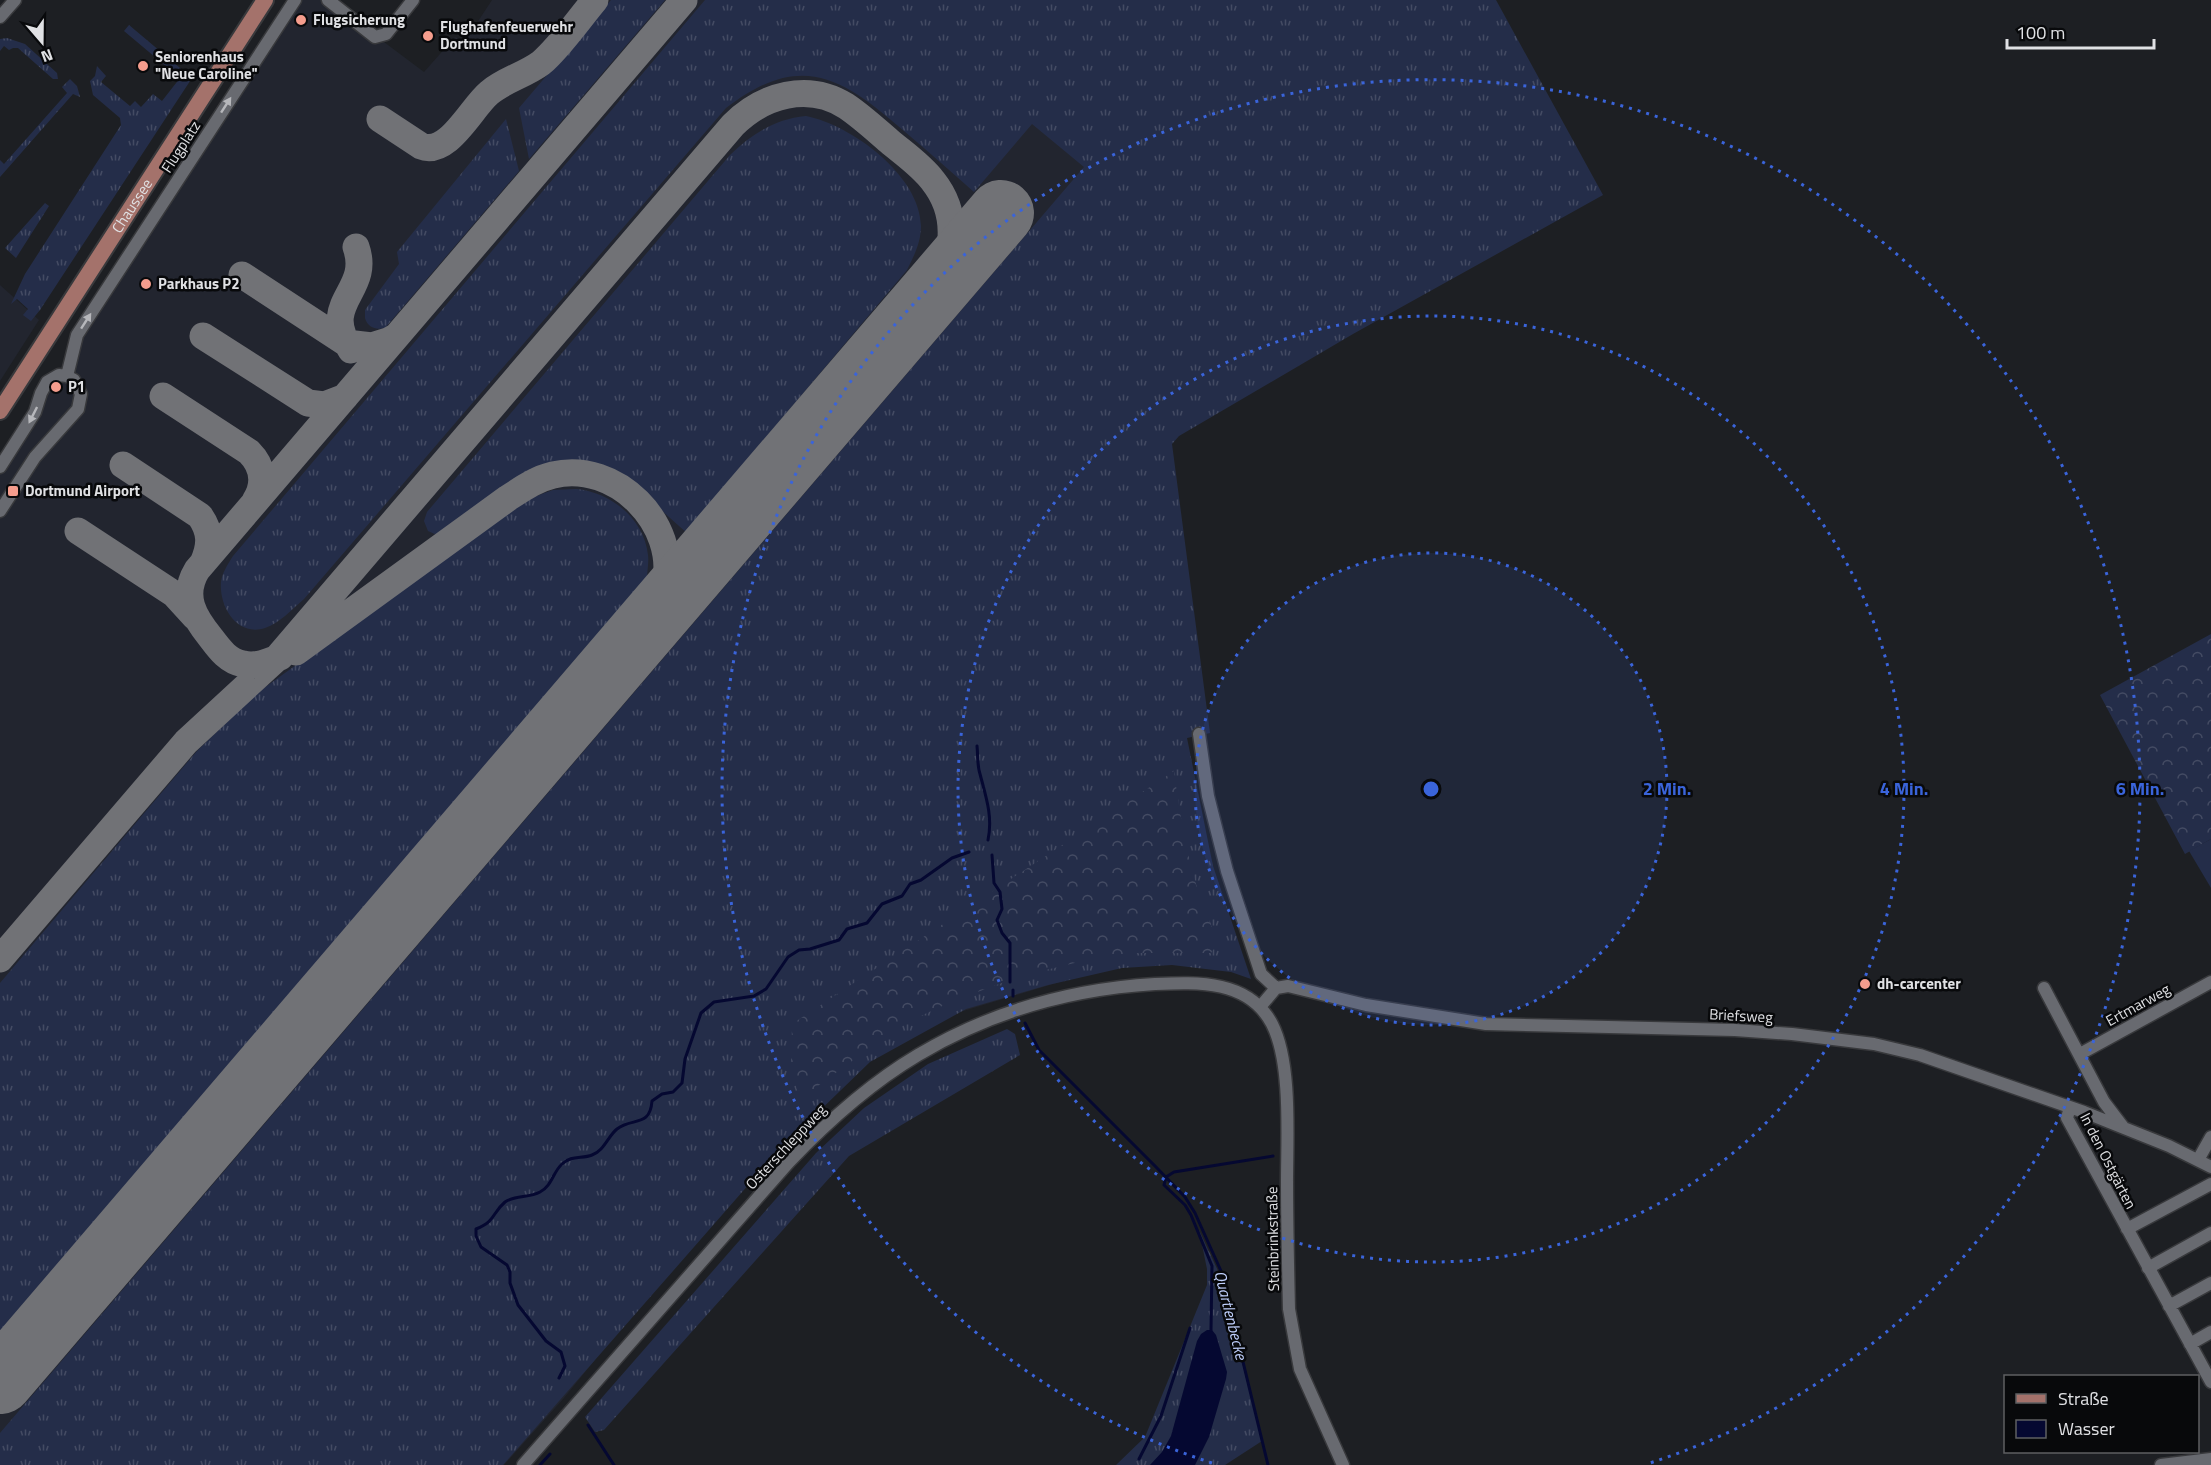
<svg xmlns="http://www.w3.org/2000/svg" width="2211" height="1465" viewBox="0 0 2211 1465" font-family="'Titillium Web',sans-serif">
<defs>
<pattern id="grass-tufts" width="24" height="20" patternUnits="userSpaceOnUse" patternTransform="scale(1.5)"><rect width="24" height="20" fill="#242d49"/><path d="M3 7l-1-3M5 7V3M7 7l1-3M15 17l-1-3M17 17v-4M19 17l1-3" fill="none" stroke="#444b63"/></pattern>
<pattern id="forest-crowns" width="20" height="18" patternUnits="userSpaceOnUse" patternTransform="scale(1.5)"><rect width="20" height="18" fill="#242d49"/><path d="M2 6a3 3 0 1 1 6 0M12 15a3 3 0 1 1 6 0" fill="none" stroke="#444b63"/></pattern>
</defs>
<rect width="100%" height="100%" fill="#1d1f23"/>
<path fill="#22252f" d="M299 0H328L424 72 455 37 465 41 492 0H1475L1170 432 1165 730 1139 958 937 1019 827 1087 736 1186 564 1398 504 1465H0V471L63 370 77 335Z
M0 285 39 320 0 381Z"/>
<path fill="url(#grass-tufts)" d="M611 0H665L529 159 519 108Z
M705 0H1496L1603 195 1353 334 1179 436 1172 444 1210 733 1187 738 1213 866 1251 979 1231 972 1172 965 1122 968 1048 985 966 1009 870 1062 779 1150 503 1465H0V1433L1084 167 1032 124 974 192C951 172 928 151 904 131 841 76 800 51 726 108L304 599C292 609 280 623 265 628 237 637 219 607 221 582 222 573 228 564 233 556Z
M129 25 192 78 40 310 31 321 23 315 28 309 17 299 11 304 25 274 121 125 120 118 93 95 90 81 95 76 97 66 106 76 101 82 130 106 135 101 141 107 153 94 162 101 180 78 124 31Z
M7 38 25 44 57 73 58 79H53L18 48H13L9 50 4 46 0 51V39Z
M70 79 77 86 80 97 73 94 0 177V160L4 164 67 93 62 87Z
M806 116C851 125 920 175 921 226 921 242 914 256 907 270L686 532C667 516 643 492 622 480 553 440 501 494 447 532L437 535 428 531 424 521 427 512 730 155C752 134 775 119 806 116Z
M506 119 519 171 385 328C376 330 368 328 365 318V310L399 264 397 252Z
M45 203 49 206 16 258 5 248Z
M576 489C610 492 644 518 648 555 649 562 647 571 647 579L0 1333V983L197 751 257 693 528 499 553 490Z
M1007 1029 1015 1034 1020 1055 849 1156 604 1430 595 1432 585 1417 816 1153 864 1108 928 1064Z
M1199 1230 1219 1273 1262 1441 1225 1465H1116L1145 1437 1207 1285V1269Z"/>
<path fill="url(#forest-crowns)" d="M2211 634V839L2185 854 2100 695Z
M1174 771C1179 809 1185 846 1196 884 1202 905 1213 924 1216 945L1211 953H1138L1091 959 1021 976 953 1001 901 1025 807 1094 797 1090 791 1066 792 1024Z"/>
<path fill="#242d49" d="M2211 839V888L2189 851Z"/>
<path fill="#050831" d="M1207 1330H1212L1216 1335 1227 1372 1226 1379 1209 1437 1195 1465H1150L1162 1452 1171 1436 1197 1341 1201 1334Z"/>
<g fill="none" stroke-linecap="round" stroke-linejoin="round">
<path stroke="#050831" stroke-width="3" d="M977 746C978 755 977 765 980 774 986 797 993 817 988 840
M992 855 994 883 1000 892 1002 909 997 920 1002 933 1010 943V982
M1013 990V996
M1025 1023 1039 1050 1156 1167 1185 1197 1195 1213 1221 1271 1268 1465
M1211 1330 1212 1266 1191 1215 1185 1205 1164 1185 1166 1177 1174 1172 1273 1156
M559 1378 565 1366 561 1352 546 1341 518 1305 510 1283V1272L507 1265 481 1247 476 1236V1229C496 1221 492 1213 505 1202 515 1195 529 1198 540 1192 552 1186 553 1172 562 1164 571 1155 582 1159 592 1155 604 1151 608 1136 617 1129 632 1117 650 1128 652 1101L662 1094 673 1092 682 1083 685 1059 701 1013 714 1002 754 996 766 989 788 957 799 950 810 949 839 940 847 929 867 923 882 904 902 896 910 884 921 880 952 858 969 852
M588 1425 614 1465
M1139 1459 1161 1416 1190 1328
M540 1465 550 1454"/>
<path stroke="#717276" stroke-width="27" d="M380 119 421 146C448 157 471 108 489 93 504 80 525 75 541 63 559 48 579 19 595 0
M242 275 346 343 372 346 388 341 397 336
M203 336 308 403 324 405 345 397
M351 350C318 302 372 292 356 247
M163 396 249 452C263 466 266 484 255 501
M123 465 200 516C211 532 211 545 203 563
M78 531 174 594 195 617
M296 652 508 498C522 489 536 479 553 475 616 460 679 524 665 586 663 598 656 610 652 621
M280 657C268 662 256 667 243 664 228 661 220 650 211 638 194 617 181 596 197 570L684 0
M0 959 186 742 277 658 733 125C763 95 808 82 846 106 861 116 875 129 889 141 903 153 921 165 933 181 961 216 954 260 930 295"/>
<path stroke="#717276" stroke-width="66" d="M0 1381 1001 213"/>
<g stroke="#38393c" stroke-width="15">
<path id="minor" d="M328 0 375 37 386 34 413 0
M0 17 15 0
M67 376 77 335 295 0
M0 467 35 412 41 393 47 382 59 375 67 376 74 380 81 394 78 409 35 457 0 511
M1199 734 1208 796 1227 871 1261 974 1276 988
M2044 988 2104 1102 2123 1127
M1260 1007 1276 988 1288 986 1366 1005 1486 1024 1735 1030 1792 1034 1874 1044 1920 1055 2084 1112 2169 1146 2211 1167
M2080 1054 2211 982
M2070 1107 2067 1118 2211 1382
M2198 1160 2211 1137
M2127 1229 2211 1184
M2148 1268 2211 1233
M2169 1306 2211 1283
M2190 1344 2211 1332
M523 1465 789 1162C828 1121 869 1084 918 1055 990 1012 1072 989 1155 984 1198 982 1249 980 1272 1024 1292 1063 1287 1138 1287 1181 1287 1224 1288 1266 1289 1309L1300 1369 1343 1465
M2161 1465 2211 1459"/>
</g>
<g stroke="#38393c" stroke-width="20">
<g id="major">
<path id="s1" d="M0 411 265 0"/>
</g>
</g>
<use href="#minor" stroke="#686a70" stroke-width="12"/>
<use href="#major" stroke="#a4726b" stroke-width="16"/>
</g>
<defs><path id="oneway-solid" d="M-6-.8H1V-3.2L6.5 0L1 3.2V.8H-6Z" transform="scale(1.5)"/></defs>
<g fill="#b6b7bb">
<use href="#oneway-solid" transform="translate(226 105) rotate(-57)"/>
<use href="#oneway-solid" transform="translate(86 321) rotate(-57)"/>
<use href="#oneway-solid" transform="translate(33 415) rotate(117)"/>
</g>
<circle cx="1431" cy="789" r="236" fill="#3a64da" fill-opacity=".12"/>
<g fill="none" stroke="#3a64da" stroke-width="3" stroke-dasharray="3 6">
<circle cx="1431" cy="789" r="236"/>
<circle cx="1431" cy="789" r="473"/>
<path d="M1212 1463A709 709 0 1 1 1650 1463"/>
</g>
<g fill="#f59d8d" stroke="#08090b" stroke-width="2">
<circle cx="301" cy="20" r="6"/>
<circle cx="428" cy="36" r="6"/>
<circle cx="143" cy="66" r="6"/>
<circle cx="146" cy="284" r="6"/>
<circle cx="56" cy="387" r="6"/>
<rect x="7" y="485" width="12" height="12" rx="3"/>
<circle cx="1865" cy="984" r="6"/>
</g>
<g text-anchor="middle" stroke-width="5" stroke-linejoin="round" paint-order="stroke">
<g font-size="15" font-weight="bold" fill="#e0e1e4" stroke="#08090b" text-anchor="start">
<text x="313" y="25">Flugsicherung</text>
<text x="440" y="32">Flughafenfeuerwehr<tspan x="440" dy="17">Dortmund</tspan></text>
<text x="155" y="62">Seniorenhaus<tspan x="155" dy="17">"Neue Caroline"</tspan></text>
<text x="158" y="289">Parkhaus P2</text>
<text x="68" y="392">P1</text>
<text x="25" y="496">Dortmund Airport</text>
<text x="1877" y="989">dh-carcenter</text>
</g>
<g font-size="15" fill="#e0e1e4" stroke="#08090b">
<text transform="translate(181 147) rotate(-57)" y="5">Flugplatz</text>
<text dy="5" stroke="none"><textPath href="#s1" startOffset="244">Chaussee</textPath></text>
<text transform="translate(2138 1005) rotate(-29)" y="5">Ertmarweg</text>
<text transform="translate(1741 1016) rotate(3)" y="5">Briefsweg</text>
<text transform="translate(786 1147) rotate(-47)" y="5">Osterschleppweg</text>
<text transform="translate(2108 1161) rotate(63)" y="5">In den Ostgärten</text>
<text transform="translate(1273 1239) rotate(-91)" y="5">Steinbrinkstraße</text>
</g>
<g font-size="16" font-style="italic" fill="#c0d0fd" stroke="#08090b">
<text transform="translate(1231 1315) rotate(76)" y="6">Quartlenbecke</text>
</g>
</g>
<circle cx="1431" cy="789" r="9" fill="#3a64da" stroke="#08090b" stroke-width="3"/>
<g font-size="18" text-anchor="middle" font-weight="bold" fill="#3a64da" stroke="#08090b" stroke-width="5" stroke-linejoin="round" paint-order="stroke">
<text x="1667" y="795">2 Min.</text>
<text x="1904" y="795">4 Min.</text>
<text x="2140" y="795">6 Min.</text>
</g>
<rect x="2004" y="1375" width="195" height="78" fill="#08090b" stroke="#5e5f62" stroke-width="1.5"/>
<rect x="2016" y="1394" width="30" height="9" fill="#a4726b" stroke="#5e5f62" stroke-width="1.5"/>
<text x="2058" y="1405" font-size="18" fill="#e0e1e4">Straße</text>
<rect x="2016" y="1420" width="30" height="18" fill="#050831" stroke="#5e5f62" stroke-width="1.5"/>
<text x="2058" y="1435" font-size="18" fill="#e0e1e4">Wasser</text>
<g transform="translate(42 42) rotate(160)" stroke="#08090b" stroke-width="4.5" paint-order="stroke">
<path d="M0-4.5L10 22L0 15L-10 22Z" fill="#e0e1e4"/>
<text y="-9" font-size="16" font-weight="bold" text-anchor="middle" fill="#e0e1e4">N</text>
</g>
<path d="M2007 39v9h147v-9" fill="none" stroke="#e0e1e4" stroke-width="3"/>
<text x="2016" y="39" font-size="18" fill="#e0e1e4" stroke="#08090b" stroke-width="4.5" paint-order="stroke">100 m</text>
</svg>
